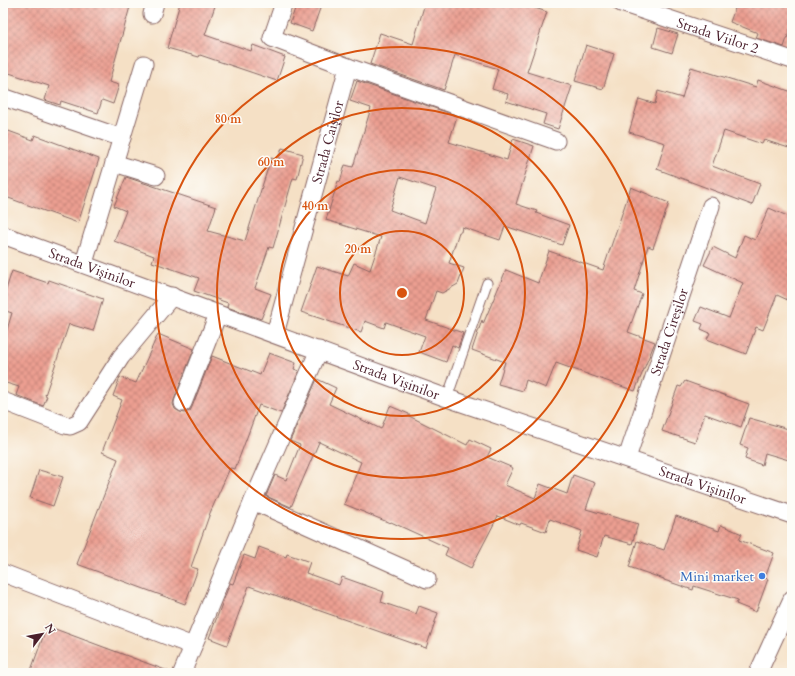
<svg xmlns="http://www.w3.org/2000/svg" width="795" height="676" viewBox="0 0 795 676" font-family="Cardo,serif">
<defs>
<pattern id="building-cross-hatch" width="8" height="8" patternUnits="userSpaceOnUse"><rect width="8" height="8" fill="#ec9f91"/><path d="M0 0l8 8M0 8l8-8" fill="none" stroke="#c18177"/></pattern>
</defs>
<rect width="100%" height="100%" fill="#fdfcf7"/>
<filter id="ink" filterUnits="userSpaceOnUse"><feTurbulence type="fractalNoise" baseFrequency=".025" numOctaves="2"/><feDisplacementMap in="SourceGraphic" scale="8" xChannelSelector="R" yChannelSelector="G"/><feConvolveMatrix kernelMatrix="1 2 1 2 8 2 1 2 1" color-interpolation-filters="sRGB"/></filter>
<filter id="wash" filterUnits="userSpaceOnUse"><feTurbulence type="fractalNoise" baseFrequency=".012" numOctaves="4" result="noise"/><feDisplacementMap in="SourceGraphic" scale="16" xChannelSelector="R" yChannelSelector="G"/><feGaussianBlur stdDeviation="0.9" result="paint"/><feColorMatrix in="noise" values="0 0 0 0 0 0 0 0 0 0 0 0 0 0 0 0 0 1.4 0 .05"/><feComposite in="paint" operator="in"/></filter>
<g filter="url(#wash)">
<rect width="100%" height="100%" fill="#f5e0c5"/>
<g id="blocks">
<path fill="url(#building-cross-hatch)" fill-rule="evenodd" d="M6 3H131L109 82 119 85 113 104 102 100 98 113 61 101 60 105 45 100 49 86 3 71V14Z
M180 3H216L205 35 251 51 253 45 285 57 277 81 200 55 199 57 167 48Z
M297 3H322L312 31 290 23Z
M425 3H520L547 12 527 72 572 86 558 129 543 124 546 114 506 101 508 94 492 89 498 69 455 55 444 90 370 64 380 33 413 44Z
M737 3H792V24L784 47 756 38 758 33 730 22Z
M658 28 678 34 672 53 653 47Z
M586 45 614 54 603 89 575 81Z
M691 67 756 87 758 80 792 92V149L764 140 762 144 724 131 712 166 760 184 752 205 657 169 665 143 629 132 639 99 655 104 658 91 682 98Z
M357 81 457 116 449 142 507 160 513 139 534 146 516 204 537 211 536 213 569 225 562 245 505 226 500 240 462 227 461 232H459L449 263 464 268 458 284 442 293 436 291 426 320 463 333 458 348 452 345 446 362 419 352 425 336 386 322 384 328 365 321 361 332 301 312 317 266 348 276 354 263 370 270 381 237 326 220 338 181 340 182 345 165 353 167 371 108 350 101ZM400 177 436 189 425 223 390 210Z
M3 129 33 140 35 135 99 159 78 223 3 196Z
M282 148 303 154 297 179 293 178 273 248 269 247 255 288 271 294 261 319 227 307 228 303 194 291 199 278 152 262 154 256 114 241 126 211 114 206 126 177 216 207 208 231 245 241 271 158 278 160Z
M631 187 669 203 653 248 648 246 634 291 642 294 628 332 655 342 635 391 556 363 546 388 526 380 523 391 498 384 505 362 472 350 482 320 483 324 506 270 538 283 549 251 603 270Z
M769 208 792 218V302L777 295 763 330 756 327 746 354 707 339 710 333 701 329 703 324 695 321 701 307 729 318 743 283 704 265 713 247 735 258 744 235 755 240Z
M12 271 48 283 49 280 103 299 93 331 69 324 45 395 47 396 43 406 16 395 19 387 3 382V343L12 313 3 310V299Z
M158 334 194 349 174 400 173 404 175 409 180 412 185 413 190 411 192 407 212 356 260 375 269 353 296 363 294 369 299 371 281 413 259 405 235 469 230 468 210 513 191 567 198 569 185 604 77 564 118 459 102 452 122 400 113 396 120 377 136 383Z
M317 379 336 388 329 404 381 429 390 406 409 414V416L467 445 470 439 491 449 487 457 513 468 505 485 535 498 540 484 567 494 573 475 595 483 586 509 638 524 632 544 604 536 597 557 576 550 582 531 550 519 546 532 521 523 520 525 498 516 471 568 445 555 448 548 391 522 390 523 344 504 361 462 319 442 291 507 266 496 275 475 286 480 300 445 290 441Z
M685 381 749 404 741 427 705 414 695 442 662 431 678 386 681 387Z
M749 418 792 430V461L765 453 762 465 745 459 748 448 740 445Z
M39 470 63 477 53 506 30 498Z
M676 516 719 531 721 525 742 534 739 540 774 553 765 578 768 579 756 612 736 604 738 600 694 586 693 590 664 580V579L629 567 637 541 664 550Z
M259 547 286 557 287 554 310 562 306 573 339 585 342 577 384 592 381 602 416 614 419 606 438 613 426 648 249 586 227 645 209 638 230 583 233 584 244 555 255 559Z
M47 626 168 671 167 673H30Z"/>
</g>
</g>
<g filter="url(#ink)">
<use href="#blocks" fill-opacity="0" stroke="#866361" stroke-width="1"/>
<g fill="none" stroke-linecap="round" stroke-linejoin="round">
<g stroke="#866361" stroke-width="11">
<path id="service" d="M447 398 487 283"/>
</g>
<g stroke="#866361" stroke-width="19">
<g id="minor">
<path d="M284 3 272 38 348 67 556 141"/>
<path id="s1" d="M621 3 792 60"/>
<path d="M152 14 155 3"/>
<path d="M3 97 122 138"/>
<path d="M114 163 156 176"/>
<path id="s2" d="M3 235 447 398 792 515"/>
<path d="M84 263 144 64"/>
<path id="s3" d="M275 334 348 67"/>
<path d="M3 401 65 425 70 426 79 422 121 357 172 296"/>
<path d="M183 403 218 314"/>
<path id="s4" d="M627 458 711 206"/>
<path d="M253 501 427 579"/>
<path d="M3 573 193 646"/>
<path d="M182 673 253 501 319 350"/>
<path d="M758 673 792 599"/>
</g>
</g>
<use href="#service" stroke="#fff" stroke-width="9"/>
<use href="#minor" stroke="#fff" stroke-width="17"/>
</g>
</g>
<g fill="none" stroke="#d8530f" stroke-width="2">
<circle cx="402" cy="293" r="62"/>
<circle cx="402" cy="293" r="123"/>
<circle cx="402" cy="293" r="185"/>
<circle cx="402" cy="293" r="246"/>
</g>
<circle fill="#3f7fe0" stroke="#fdfcf7" stroke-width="1.5" cx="762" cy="576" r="4"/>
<g text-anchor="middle" stroke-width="3" stroke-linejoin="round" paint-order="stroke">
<g font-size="14" fill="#4a1f2b" stroke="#fdfcf7">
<text dy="5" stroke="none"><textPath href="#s1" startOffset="102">Strada Viilor 2</textPath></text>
<text dy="5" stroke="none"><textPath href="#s3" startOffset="199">Strada Caișilor</textPath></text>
<text dy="5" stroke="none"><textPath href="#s2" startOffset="95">Strada Vișinilor</textPath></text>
<text dy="5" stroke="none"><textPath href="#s4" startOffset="133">Strada Cireșilor</textPath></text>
<text dy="5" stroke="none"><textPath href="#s2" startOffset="419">Strada Vișinilor</textPath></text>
<text dy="5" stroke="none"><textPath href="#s2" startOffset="743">Strada Vișinilor</textPath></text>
</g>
<g font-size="14" fill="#366cbe" stroke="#fdfcf7" text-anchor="end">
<text x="754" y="581">Mini market</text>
</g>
</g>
<circle cx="402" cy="293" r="6" fill="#d8530f" stroke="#fdfcf7" stroke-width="2"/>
<g font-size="12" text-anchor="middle" font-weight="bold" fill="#d8530f" stroke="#fdfcf7" stroke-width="3" stroke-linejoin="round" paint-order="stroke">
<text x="228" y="123">80 m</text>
<text x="271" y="166">60 m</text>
<text x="315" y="210">40 m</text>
<text x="358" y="253">20 m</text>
</g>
<rect width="795" height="676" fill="none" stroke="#fdfcf7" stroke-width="16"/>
<g transform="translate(42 634) rotate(58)" stroke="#fdfcf7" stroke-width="3" paint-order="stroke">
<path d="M0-3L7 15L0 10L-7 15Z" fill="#4a1f2b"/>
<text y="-6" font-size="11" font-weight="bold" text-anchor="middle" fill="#4a1f2b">N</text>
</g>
</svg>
